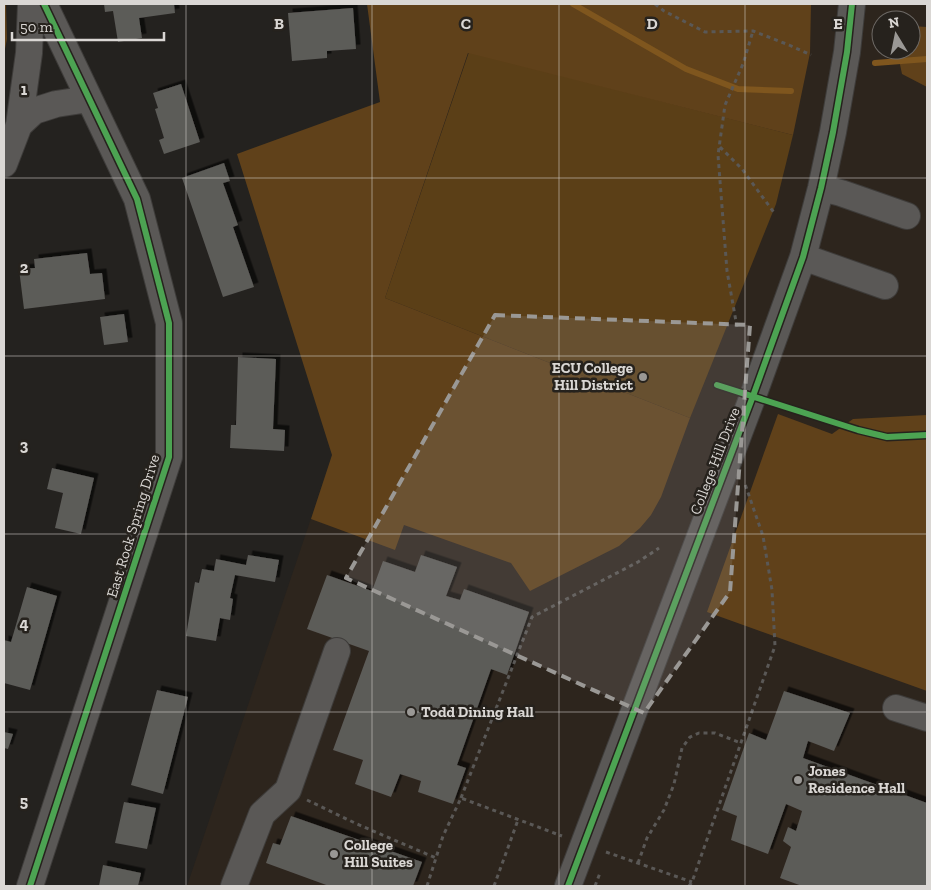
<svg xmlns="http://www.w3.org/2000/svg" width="931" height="890" viewBox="0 0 931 890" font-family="'Zilla Slab',serif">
<defs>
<filter id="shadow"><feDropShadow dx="4.5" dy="-4.5" stdDeviation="0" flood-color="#0009"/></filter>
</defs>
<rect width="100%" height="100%" fill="#24221f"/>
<path fill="#2d251d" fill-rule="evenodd" d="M391 4H927V886H187L468 53ZM881 20H911V50H881Z"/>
<path fill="#5b3f17" d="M469 52 793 135 776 204 690 418 385 298Z"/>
<path fill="#60411a" d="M4 4H6L7 39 4 54Z
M367 4H811L810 53 793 135 468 53 385 298 690 418 661 497 651 515 640 528 619 546 530 591 511 563 404 525 395 550 311 519 332 455 237 154 380 102Z
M911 26 927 27V87L902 74 897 50H911Z
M778 414 832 434 853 419 927 415V691L707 612Z"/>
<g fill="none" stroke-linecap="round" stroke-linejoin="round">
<path stroke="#7f561e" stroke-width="6" d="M573 4 686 69 738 89 791 91
M875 63 927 59"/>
</g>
<path fill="#5c5b58" filter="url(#shadow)" d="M104 4H174L175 13 139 18 142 38 118 42 113 11 105 12Z
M353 8 356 49 327 51V58L292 61 288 13Z
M181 84 200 142 164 154 159 140 164 138 155 109 158 108 153 93Z
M224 163 230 181 223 183 238 225 233 227 254 287 223 297 182 178Z
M87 253 90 274 102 273 105 299 24 309 19 269 35 268 34 259Z
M124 314 128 342 104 345 100 317Z
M238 357 276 359 273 429 285 430 284 451 230 448 231 425H236Z
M52 468 94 478 81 534 55 528 63 493 47 489Z
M248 555 279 560 275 582 235 575 230 598 233 599 230 620 220 618 216 641 186 636 195 582 199 583 202 569 214 571 216 559 246 565Z
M421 555 457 567 446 596 460 600 464 589 529 612 507 675 491 669 457 765 466 768 453 804 418 792 421 781 400 774 391 797 355 784 363 760 333 750 369 651 307 629 327 575 372 591 383 561 415 572Z
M27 587 57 596 30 690 4 683V640L11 642Z
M157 690 188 697 163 794 131 785Z
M784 691 850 713 834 751 808 741 803 758 927 803V886H802L780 878 791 847 783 841 788 827 796 831 802 811 786 804 768 854 731 840 737 816 722 810 749 733 766 740Z
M4 732 13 734 8 749 4 748Z
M124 802 156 808 147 849 115 843Z
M291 816 422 862 413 886H329L266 863 273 843 280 845Z
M103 865 141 873 138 886H99Z"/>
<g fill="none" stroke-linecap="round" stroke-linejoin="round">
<g stroke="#3e3c3a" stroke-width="28">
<path id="minor" d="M19 125 29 53 31 4
M4 164 19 125 34 111 56 104 89 99
M821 188 841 193 907 216
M803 257 885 286
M896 708 927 718
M30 886 169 457V323L137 199 44 4
M234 886 262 814 288 790 337 651
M568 886 753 396 803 257 821 188 833 132 847 52 852 4"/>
</g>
<path stroke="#5a5856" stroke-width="3" stroke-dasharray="4 4" stroke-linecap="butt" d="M655 4 664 11 705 32 753 31 789 45 811 55
M720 147 742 169 775 214
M737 327 727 271 718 155 725 105 743 64 753 31
M461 798 532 617 638 562 659 548
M307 800 357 824 436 858
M606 852 692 882
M638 863 647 838 664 810 674 784 682 748 690 737 699 733H715L741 743
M427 886 443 836 461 798 562 836
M494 886 518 820
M595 886 600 873
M689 886 692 882 775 646 772 590 763 536 745 484"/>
<use href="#minor" stroke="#5a5856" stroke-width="26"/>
<g stroke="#26221d" stroke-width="9">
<path id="cycleway" d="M717 385 858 430 887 437 927 435
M30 886 169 457V323L137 199 44 4
M568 886 753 396 803 257 821 188 833 132 847 52 852 4"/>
</g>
<use href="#cycleway" stroke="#4ca352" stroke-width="6"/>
</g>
<path fill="#9a9895" fill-opacity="0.2" stroke="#9a9895" stroke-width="4" stroke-dasharray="10 6" stroke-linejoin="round" d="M495 315 750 325 730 592 644 713 346 578Z"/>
<path fill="none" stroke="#dad7d4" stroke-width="1" stroke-opacity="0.55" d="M186 4V886M372 4V886M559 4V886M745 4V886M4 178H927M4 356H927M4 534H927M4 712H927"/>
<g fill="#9a9895" stroke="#26221d" stroke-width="2">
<circle cx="643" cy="377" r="5"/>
<circle cx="411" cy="712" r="5"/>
<circle cx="798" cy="780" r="5"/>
<circle cx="334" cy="854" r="5"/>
</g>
<g text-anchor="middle" stroke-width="5" stroke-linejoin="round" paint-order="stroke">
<g font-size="15" font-weight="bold" fill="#dad7d4" stroke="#26221d" text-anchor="start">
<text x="633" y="373" text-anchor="end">ECU College<tspan x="633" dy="17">Hill District</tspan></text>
<text x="421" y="717">Todd Dining Hall</text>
<text x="808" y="776">Jones<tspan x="808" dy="17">Residence Hall</tspan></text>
<text x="344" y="850">College<tspan x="344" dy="17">Hill Suites</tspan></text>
</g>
<g font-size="15" fill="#dad7d4" stroke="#26221d">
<text transform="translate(715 461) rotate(-69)" y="5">College Hill Drive</text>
<text transform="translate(133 526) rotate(-73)" y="5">East Rock Spring Drive</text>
</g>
</g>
<g font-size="16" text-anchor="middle" font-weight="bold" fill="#dad7d4" stroke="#26221d" stroke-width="5" stroke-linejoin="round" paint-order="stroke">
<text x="279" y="29">B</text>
<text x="466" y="29">C</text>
<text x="652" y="29">D</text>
<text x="838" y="29">E</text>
<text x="24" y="95">1</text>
<text x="24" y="273">2</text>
<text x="24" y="451">3</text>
<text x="24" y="629">4</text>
<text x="24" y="807">5</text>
</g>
<rect width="931" height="890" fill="none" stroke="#dad7d4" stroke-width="10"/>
<g transform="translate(896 35) rotate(350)"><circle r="24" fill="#26221d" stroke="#6e6a66"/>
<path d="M0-4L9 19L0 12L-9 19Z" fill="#9a9895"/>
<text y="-8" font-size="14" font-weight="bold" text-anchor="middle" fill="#dad7d4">N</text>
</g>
<path d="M12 32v8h152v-8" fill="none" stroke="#dad7d4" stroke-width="2.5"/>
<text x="20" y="32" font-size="15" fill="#dad7d4" stroke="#26221d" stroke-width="4" paint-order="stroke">50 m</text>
</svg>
